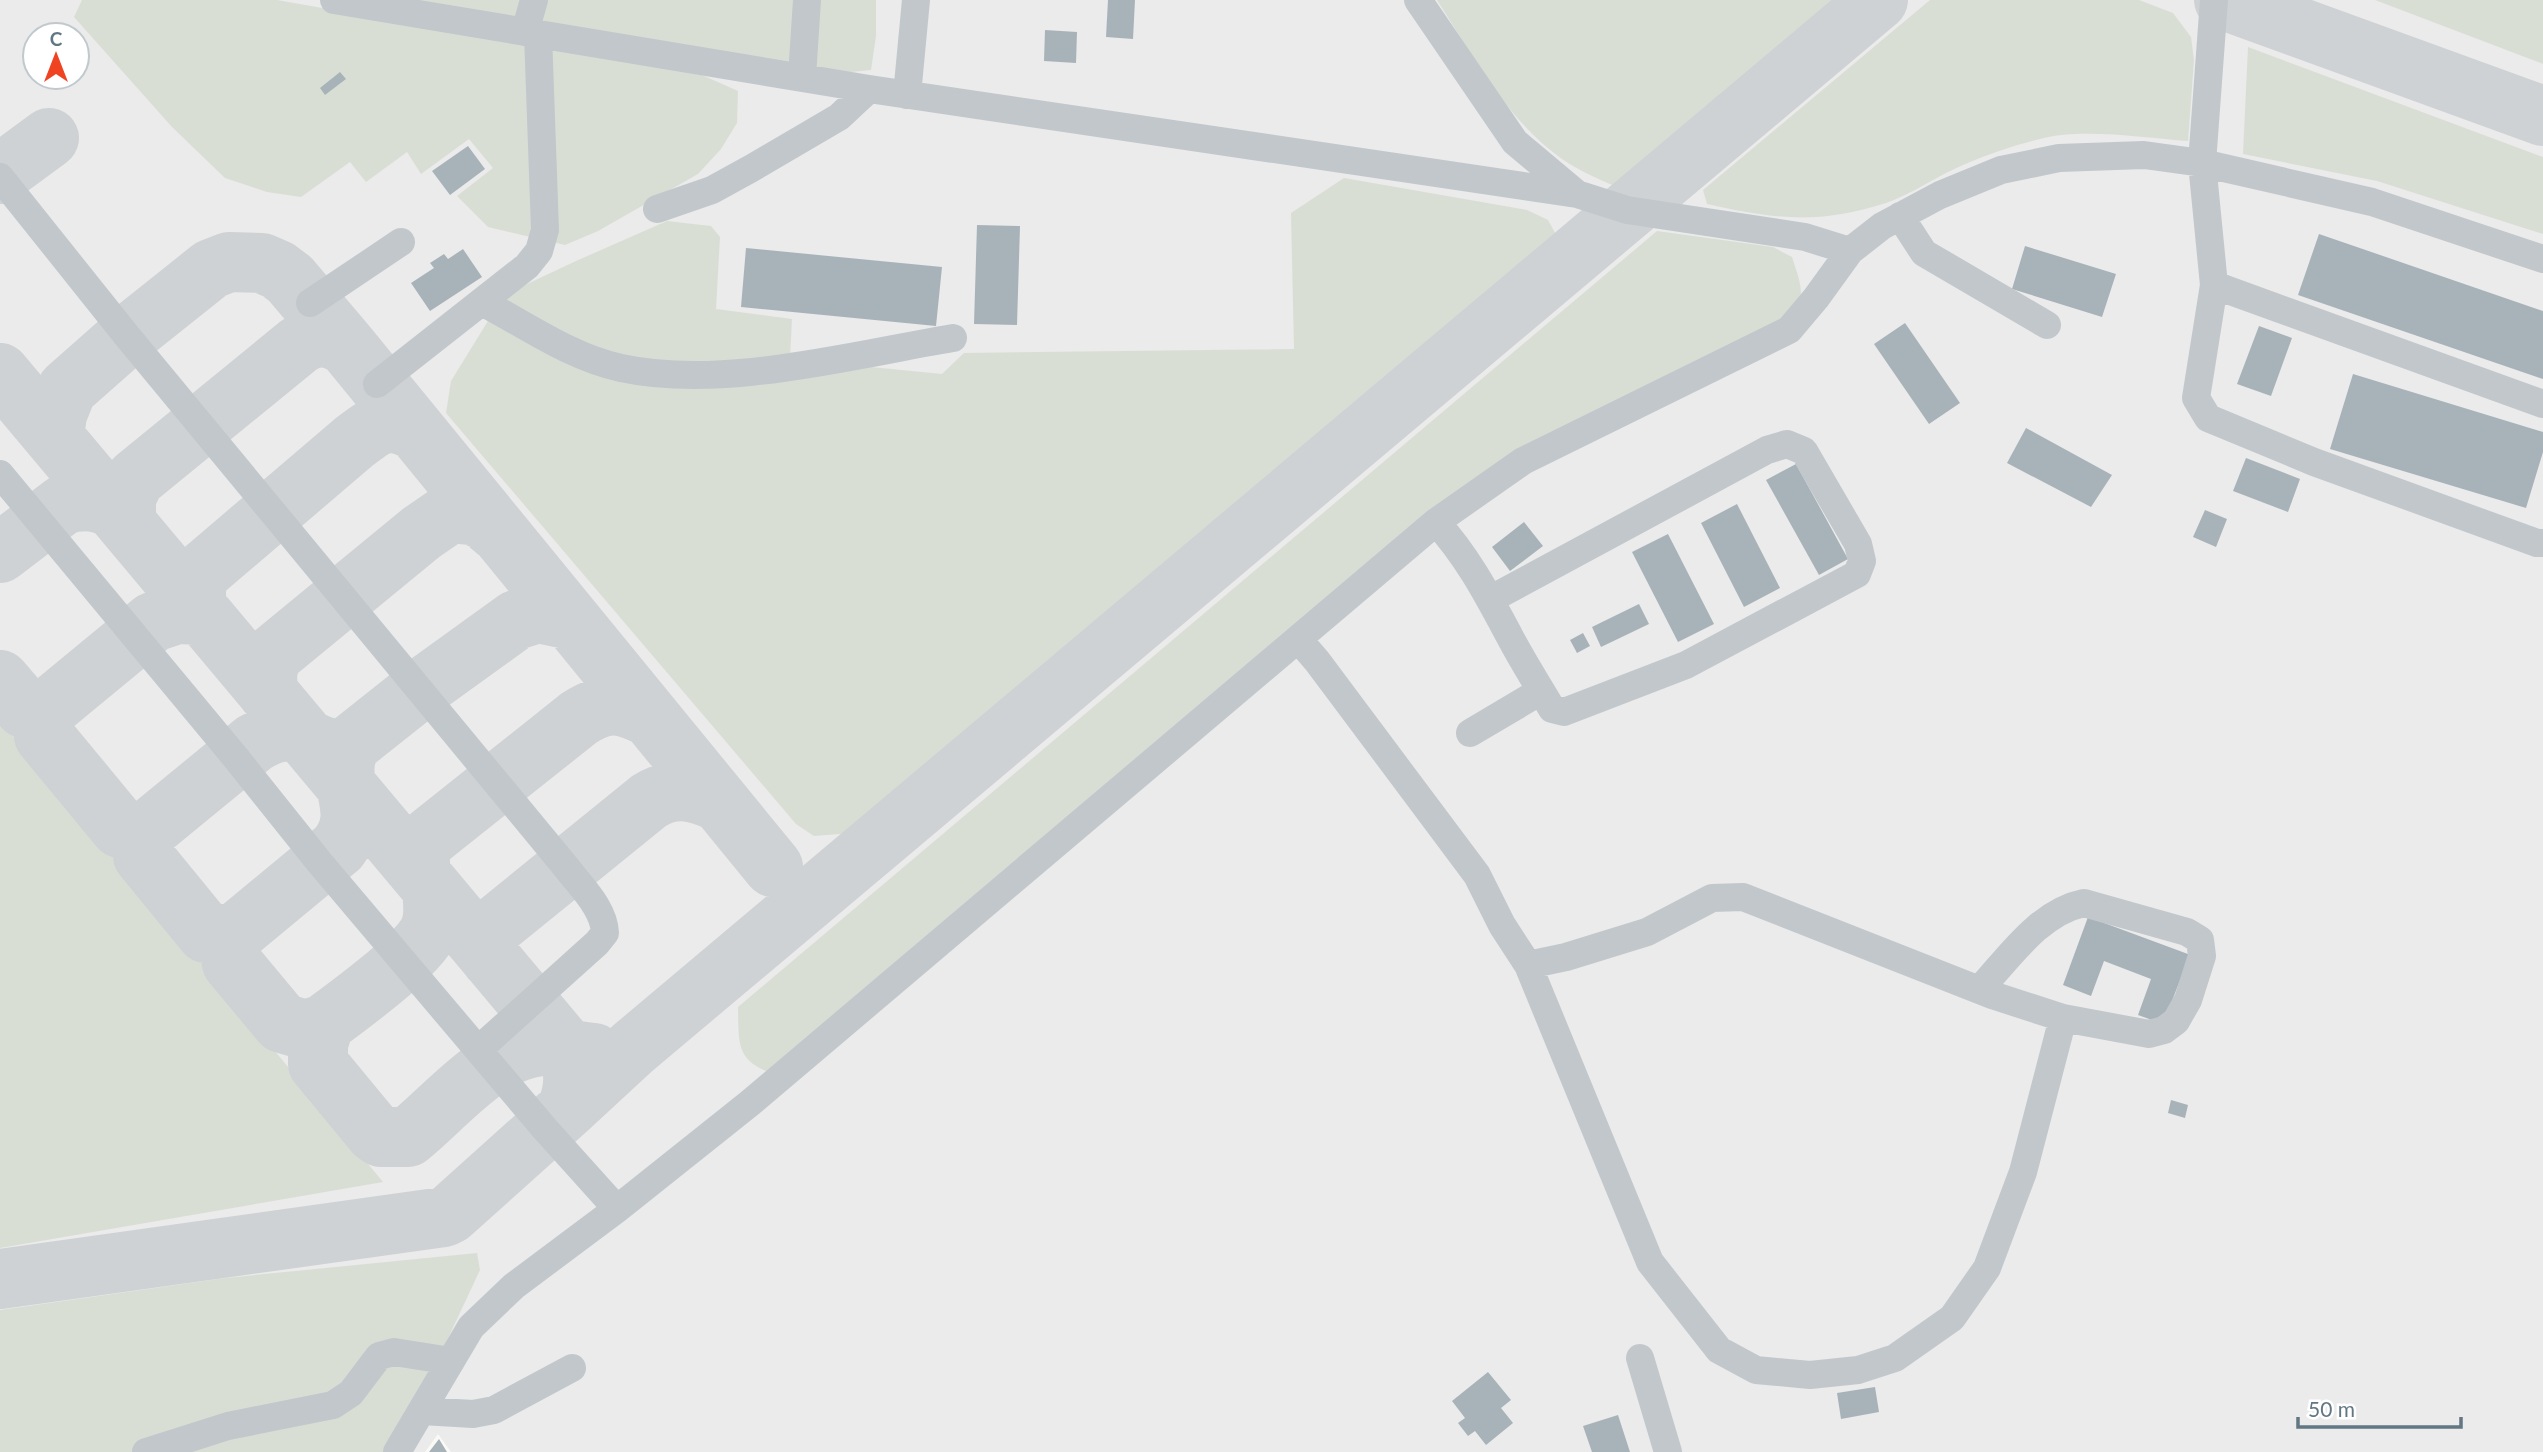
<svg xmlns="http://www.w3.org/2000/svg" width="2543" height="1452" viewBox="0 0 2543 1452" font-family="Lato,sans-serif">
<rect width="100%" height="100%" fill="#f9f9f6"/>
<path fill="#eaebea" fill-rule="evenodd" d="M0 0H2543V1452H451L438 1434 425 1452H0ZM35 35H77V77H35Z"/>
<path fill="#d9ded5" d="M82 0H277L702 75 738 91 737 123 721 149 698 174 598 231 565 245 488 227 457 196 493 168 469 139 421 174 407 152 366 182 350 162 301 197 267 192 225 178 172 127 74 17Z
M408 0H876V36L871 70 841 73Z
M1437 0H1844L1624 190C1603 181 1581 172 1562 159 1507 120 1473 56 1437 0Z
M1930 0H2139L2173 13 2191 37 2194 60 2188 141C2147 138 2083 128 2044 138 2017 144 1988 154 1963 165 1937 176 1912 194 1886 203 1818 225 1774 219 1707 204L1703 190Z
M2375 0H2543V64Z
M2248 47 2543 157V234L2377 181 2243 154Z
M1344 178 1527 210 1548 220 1559 240 853 833 814 836 796 824 446 413 451 381 504 295 576 261 667 221 711 226 720 237 716 309 792 319 790 359 942 374 964 353 1294 349 1291 213Z
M1657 231 1773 247 1792 257C1804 294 1808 301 1777 327L1494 470 774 1074C735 1061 739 1043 738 1007Z
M0 718 383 1182 0 1248Z
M477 1253 480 1270 420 1398 388 1452H0V1310L225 1278Z"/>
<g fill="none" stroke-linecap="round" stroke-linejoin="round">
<path stroke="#ced2d4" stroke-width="60" d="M2224 0 2543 116
M0 174 49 138
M0 373 566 1048C576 1069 575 1087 567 1109L450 1214 444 1217 0 1279
M54 437 57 414 67 389 127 336 211 269 229 262 262 263 278 270 290 279 346 345 773 867
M126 523V497L135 479 299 345C317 334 328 336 346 345
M0 553 63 505C81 499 98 500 114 509
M198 609C195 594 194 583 204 570L354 442C378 424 387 416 416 431
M0 680 24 708 37 710 50 707
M268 693C267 677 265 668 275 653L421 533 450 513 472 515 484 520 498 532
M148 830 130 832 120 828 44 736V721L50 707 153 622 177 614 203 615
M421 875 419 851 427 839 579 718C607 700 621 703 650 717
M432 889C433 901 435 914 431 926 423 952 349 1005 324 1024L318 1044V1064L375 1133 381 1137H408C447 1106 492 1047 546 1046 562 1046 578 1052 594 1053
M233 935 206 933 143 856 144 840 148 830 254 743C266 736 284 727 299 734 310 740 317 746 331 748
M491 959 486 944 490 930 649 801C673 786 694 790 719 802
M324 1024 306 1030 282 1023 232 963 229 948 233 935 338 848C369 809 330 783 351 744L419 690 516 620 538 613 571 620
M567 1109 633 1048 1878 0"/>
</g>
<path fill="#a8b3b9" d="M1108 0H1135L1133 39 1106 37Z
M1045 30 1077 32 1076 63 1044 61Z
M340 72 346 79 325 95 320 88Z
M468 146 485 169 450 195 432 171Z
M977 225 1020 226 1017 325 974 324Z
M2319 234 2543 311V379L2298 295Z
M2025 246 2116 274 2102 317 2012 289Z
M746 248 942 267 936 326 741 307Z
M463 249 482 277 430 311 411 283 434 268 430 263 444 254 448 259Z
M1905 323 1960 403 1929 424 1874 344Z
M2259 326 2292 338 2271 396 2237 384Z
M2353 374 2543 432V452L2526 508 2330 449Z
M2026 428 2112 475 2091 507 2007 463Z
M2246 458 2300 479 2288 512 2233 491Z
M1796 464 1848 559 1819 575 1766 480Z
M1737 504 1780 588 1744 607 1701 523Z
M2205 510 2227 519 2216 547 2193 537Z
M1524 522 1543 546 1510 571 1492 547Z
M1668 534 1714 624 1678 642 1632 552Z
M1639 604 1649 624 1601 647 1592 627Z
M1583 633 1590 646 1577 653 1570 640Z
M2088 917 2196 957 2184 970 2163 1024 2138 1015 2151 979 2104 961 2091 996 2063 985Z
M2171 1100 2188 1105 2185 1118 2168 1113Z
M1488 1372 1511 1400 1501 1408 1513 1423 1486 1445 1475 1431 1468 1436 1458 1423 1465 1418 1452 1401Z
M1875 1387 1879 1412 1841 1419 1837 1393Z
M1618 1415 1630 1452H1592L1583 1426Z
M439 1439 447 1452H429Z"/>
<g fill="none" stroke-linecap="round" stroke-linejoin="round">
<path stroke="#c2c7cb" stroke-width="28" d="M334 0 869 89 1577 194
M1418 0 1515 142 1577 194 1627 210 1805 237 1850 251 1882 226 1940 195 2001 170 2059 158 2144 155 2202 163 2372 202 2543 259
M2214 0 2202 163 2214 285 2196 398 2208 418 2314 462 2537 543H2543
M525 32 534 0
M802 77 807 0
M907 95 916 0
M0 177 127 336 566 867C581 887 604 908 605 933L597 943 478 1050
M657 209 712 190 752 168 839 117 869 89
M1900 216 1924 253 2047 325
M2214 285 2543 404
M482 302C526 325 572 358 621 368 722 390 851 355 953 338
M310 303 401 242
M377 384 527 266 539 251 545 230 538 34
M0 474 236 758 320 863 545 1129 617 1209
M1436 522C1468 557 1488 596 1510 637 1523 662 1538 685 1552 709L1564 712 1686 665 1857 574 1862 561 1858 544 1804 451 1787 444 1767 450 1491 599
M1298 639 1317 661 1477 875 1502 925 1528 965 1566 957 1647 932 1712 898 1743 897 1992 995 2063 1018 2149 1034 2164 1030 2176 1021 2188 1000 2202 956 2200 940 2187 932 2084 903C2040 912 2010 956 1981 988
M1470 733 1541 691
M1528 965 1650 1262 1719 1350 1756 1370 1810 1375 1858 1370 1895 1358 1952 1318 1987 1268 2023 1172 2063 1018
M1640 1358 1668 1452
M422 1411 473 1414 494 1410 572 1368
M146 1452 228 1426 333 1405 351 1393 379 1356 394 1352 451 1361
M397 1452 471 1327 514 1286 617 1209 750 1103 1436 522 1523 461 1789 330 1816 298 1850 251"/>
</g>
<g transform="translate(56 56)"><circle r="33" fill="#ffffff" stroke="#c0c9ce" stroke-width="2"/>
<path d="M0-5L12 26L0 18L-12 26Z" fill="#ef4321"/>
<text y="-10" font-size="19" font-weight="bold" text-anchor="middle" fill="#627784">С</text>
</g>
<path d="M2298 1417v10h163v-10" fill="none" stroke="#627784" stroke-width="3.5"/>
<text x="2308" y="1417" font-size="21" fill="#627784" stroke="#ffffff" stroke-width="5" paint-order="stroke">50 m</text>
</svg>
